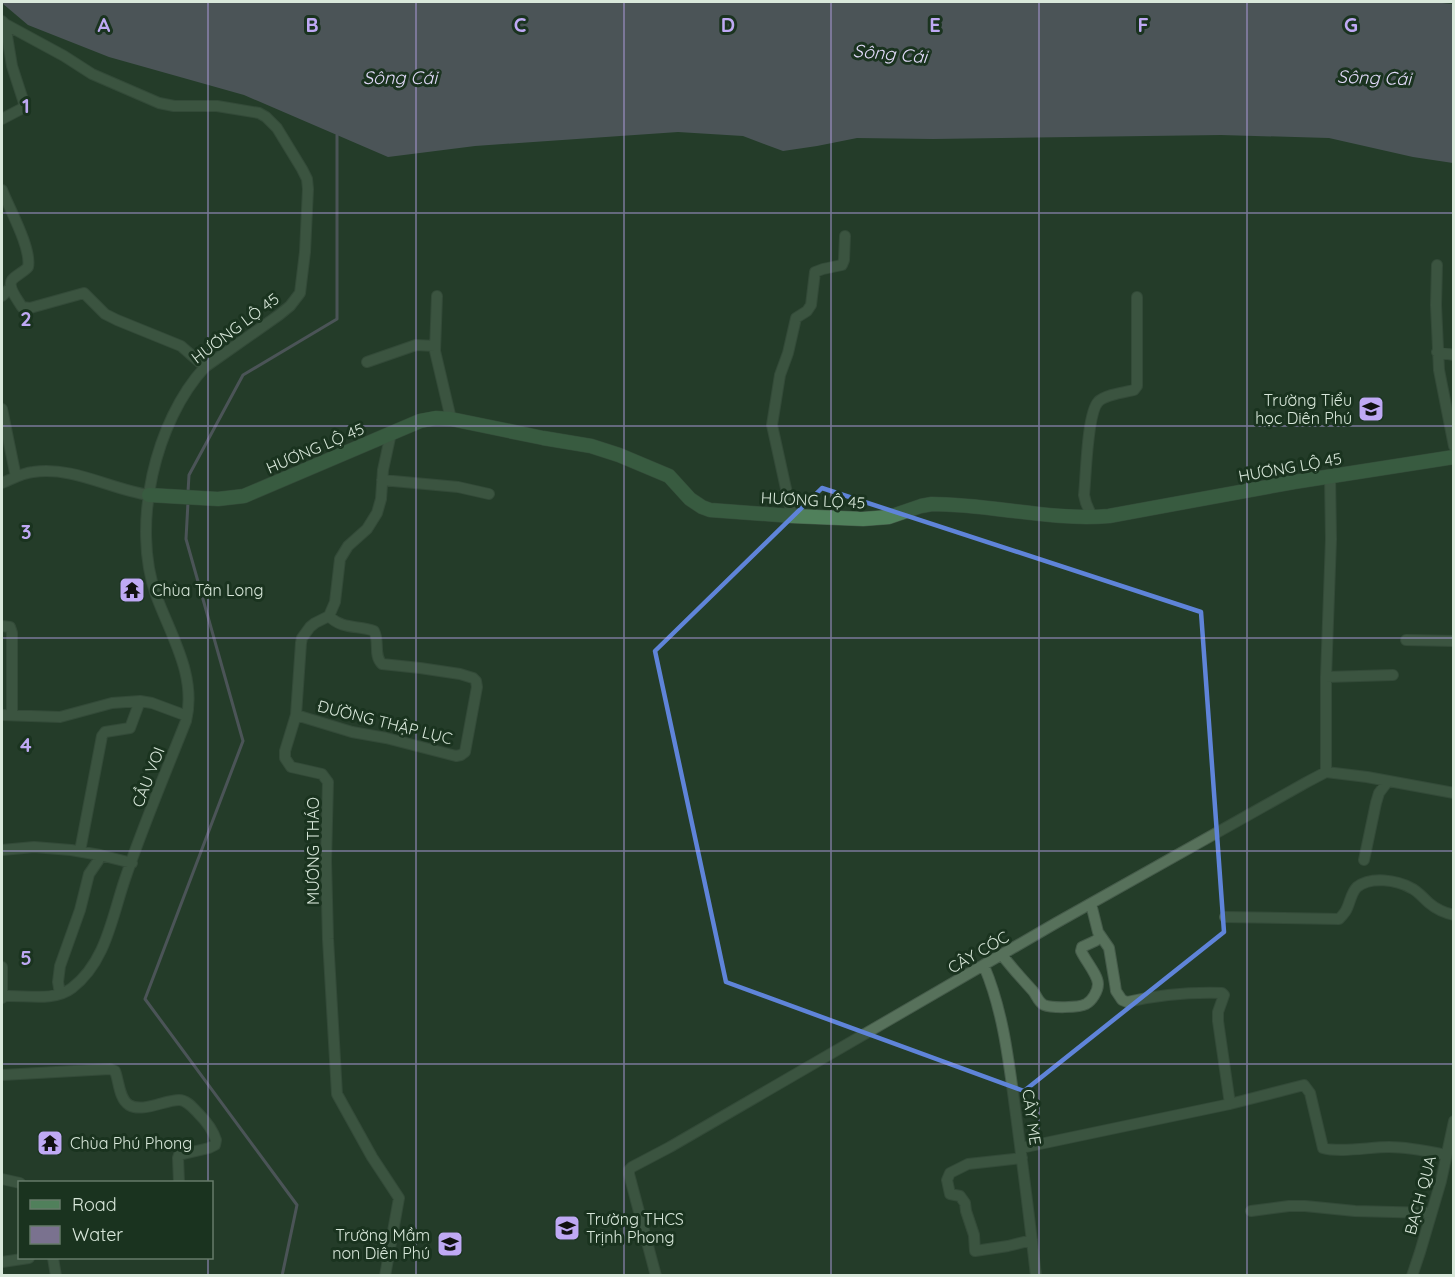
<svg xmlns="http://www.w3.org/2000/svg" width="1455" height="1277" viewBox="0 0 1455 1277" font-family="Quicksand,sans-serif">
<rect width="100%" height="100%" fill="#243d29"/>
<path fill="#7a728f" d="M2 2H1431L1453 4V163L1413 157 1329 138 1221 135 933 139 857 138 817 146 783 151 743 136 678 132 475 146 388 157 244 95 109 57 28 25 2 3Z"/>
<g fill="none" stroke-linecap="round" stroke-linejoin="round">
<path stroke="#7a728f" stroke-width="3" d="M188 492 189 475 243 375 337 319V135
M188 502 186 539 243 741 145 999 297 1205 282 1276"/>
<g stroke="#455b4a" stroke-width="12">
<path id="street" d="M2 21 5 24 64 56 92 74 159 103 174 106H217L259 113 266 117 277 128 302 169 307 179 308 189 305 252 300 293 290 306 279 315 205 367C155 421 131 525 156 595 171 636 197 676 186 721 165 774 143 826 125 879 112 917 106 962 72 988 54 1002 26 995 5 996L2 998
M2 119 23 108 24 103 12 66 5 24
M2 190C9 208 32 249 28 267 24 272 16 275 12 280 7 287 18 300 22 307L30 308 84 293 105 314 117 320 181 346 205 367
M1437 265 1436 305 1439 370 1454 446
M2 296 11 287
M437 296 435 351 451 419
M1437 352 1454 355
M367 362 416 345 435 346
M2 409 16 477
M382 480 458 487 489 494
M2 483C12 479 22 473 33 472 73 466 110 489 149 495
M792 516 772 425 780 375 788 353 796 318 807 311 811 305 815 272 823 269 842 265 844 260 845 236
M1092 517 1086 503 1084 495C1086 477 1087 414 1098 402 1104 395 1125 392 1134 390L1137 386V297
M2 626 10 627 12 633V715
M1406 640 1454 641
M1326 677 1393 675
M2 715 60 717 112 703 140 701 152 703 187 716
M296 715 352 732 386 738 456 756 461 755 465 752 477 687 476 681 473 678 460 674 420 668 382 664C373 655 380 642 374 631 359 625 342 630 329 616
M1326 772V677L1331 539 1330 476
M2 850 34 847 71 850 100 855
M80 851 102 736 105 732 130 728 140 701
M1364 860 1376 803 1379 793 1388 781
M1091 904 1098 932 1109 948 1115 984 1116 991 1122 1000 1127 1002C1158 995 1190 992 1222 993L1224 995 1218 1012V1021L1230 1104
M1225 917 1339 919C1341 917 1343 915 1345 912 1350 905 1350 894 1357 887 1371 876 1397 880 1411 888 1418 891 1423 898 1429 903 1436 909 1445 913 1454 915
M1002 955C1012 968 1022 979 1033 991 1037 996 1038 1002 1044 1005 1051 1008 1079 1008 1086 1004 1092 1001 1098 991 1098 984 1098 975 1085 960 1081 951L1082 947 1095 941 1100 937
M984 966C1004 1013 1009 1064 1016 1115 1023 1168 1030 1222 1036 1276
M2 967V993L5 996
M60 994 58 982 60 966 80 910 89 874 98 861 100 855 132 863
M2 1075 110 1069 115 1071C119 1081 119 1099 129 1105 142 1113 165 1100 179 1100 187 1100 193 1108 198 1113 206 1121 213 1130 216 1140L215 1145 209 1148 179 1155 178 1158 179 1182
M1021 1148 1230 1104 1304 1085 1310 1093 1323 1148C1340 1153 1370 1147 1389 1147 1409 1147 1427 1151 1446 1155
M1022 1158 968 1164 950 1173 947 1180 950 1194 960 1196 965 1203 966 1211 974 1235 975 1251 1008 1246 1032 1240
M2 1179 20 1183
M1251 1211 1289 1206H1305L1355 1211 1431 1213
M53 1258 56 1276
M2 1262 29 1258
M385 1276 399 1198 372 1157 337 1094 328 939 326 861 328 782 322 774 291 767 285 758V751L296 715 301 643 302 638 310 627 315 623 329 616 335 602 340 559 348 546 367 529 377 513 381 499 383 470 391 433
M656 1276 629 1174V1170L632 1167 670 1147 1056 923 1307 782 1326 772 1367 777 1454 793
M1412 1276 1420 1252 1441 1181 1454 1121"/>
</g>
<g stroke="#455b4a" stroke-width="15">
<path id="secondary" d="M149 495 218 499 244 496 420 421 436 418 451 419 543 438 591 446 619 455 669 476 690 499 702 507 710 510 792 516 863 519 889 517 921 506 932 504C991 504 1050 521 1109 516L1294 482 1454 457"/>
</g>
<use href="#street" stroke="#57715b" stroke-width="10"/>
<use href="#secondary" stroke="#50805b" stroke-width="14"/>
</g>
<path d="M0 0H1455V1277H0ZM822 488 1201 612 1224 932 1024 1091 726 982 655 651Z" fill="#243d29" fill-opacity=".55" fill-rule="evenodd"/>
<path fill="none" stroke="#5f84d9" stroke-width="4.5" stroke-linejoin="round" d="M822 488 1201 612 1224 932 1024 1091 726 982 655 651Z"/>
<path fill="none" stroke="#bfa9f4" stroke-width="1.5" stroke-opacity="0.55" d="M208 2V1182M416 2V1276M624 2V1276M831 2V1276M1039 2V1276M1247 2V1276M2 213H1454M2 426H1454M2 638H1454M2 851H1454M2 1064H1454M208 1258V1276"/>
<defs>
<g id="school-square" transform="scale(1.35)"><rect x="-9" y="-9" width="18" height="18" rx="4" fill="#bfa9f4" stroke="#1a331f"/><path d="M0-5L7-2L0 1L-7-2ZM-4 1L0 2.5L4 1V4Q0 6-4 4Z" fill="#111"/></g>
<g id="temple-square" transform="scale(1.35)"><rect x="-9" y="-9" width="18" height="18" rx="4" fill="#bfa9f4" stroke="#1a331f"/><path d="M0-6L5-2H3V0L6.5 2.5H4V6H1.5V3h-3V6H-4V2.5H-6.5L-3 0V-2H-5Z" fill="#111"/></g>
</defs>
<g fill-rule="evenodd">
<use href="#school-square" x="1371" y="409"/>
<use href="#temple-square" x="132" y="590"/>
<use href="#temple-square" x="50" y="1143"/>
<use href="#school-square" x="567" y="1228"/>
<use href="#school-square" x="450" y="1244"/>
</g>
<g text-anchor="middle" stroke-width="6" stroke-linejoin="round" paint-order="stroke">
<g font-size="16" fill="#d9e8db" stroke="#1a331f">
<text transform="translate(235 328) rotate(-37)" y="6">HƯƠNG LỘ 45</text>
<text transform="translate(315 448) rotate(-23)" y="6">HƯƠNG LỘ 45</text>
<text transform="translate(1290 467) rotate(-10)" y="6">HƯƠNG LỘ 45</text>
<text transform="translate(813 500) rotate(3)" y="6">HƯƠNG LỘ 45</text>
<text transform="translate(385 722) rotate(14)" y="6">ĐƯỜNG THẬP LỤC</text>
<text transform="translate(148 777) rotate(-69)" y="6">CẦU VOI</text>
<text transform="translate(313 851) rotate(-90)" y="6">MƯƠNG THÁO</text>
<text transform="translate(978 952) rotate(-30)" y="6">CÂY CÓC</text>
<text transform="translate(1032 1117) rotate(82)" y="6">CÂY ME</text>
<text transform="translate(1420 1195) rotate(-75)" y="6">BẠCH QUA</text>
</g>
<g font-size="16" fill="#d9e8db" stroke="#1a331f" text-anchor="start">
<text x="1352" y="406" text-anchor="end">Trường Tiểu<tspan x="1352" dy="18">học Diên Phú</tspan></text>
<text x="152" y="596">Chùa Tân Long</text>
<text x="70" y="1149">Chùa Phú Phong</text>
<text x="586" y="1225">Trường THCS<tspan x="586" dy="18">Trịnh Phong</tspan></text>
<text x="430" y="1241" text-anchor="end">Trường Mầm<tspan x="430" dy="18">non Diên Phú</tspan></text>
</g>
<g font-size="18" font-style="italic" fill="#e3dbfb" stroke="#1a331f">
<text transform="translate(890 54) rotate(5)" y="6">Sông Cái</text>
<text x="400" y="84">Sông Cái</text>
<text transform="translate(1374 78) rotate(2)" y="6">Sông Cái</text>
</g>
</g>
<g font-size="20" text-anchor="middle" font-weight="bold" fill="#bfa9f4" stroke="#1a331f" stroke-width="6" stroke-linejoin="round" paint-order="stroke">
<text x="104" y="32">A</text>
<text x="312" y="32">B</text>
<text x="520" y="32">C</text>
<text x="728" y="32">D</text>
<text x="935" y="32">E</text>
<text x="1143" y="32">F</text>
<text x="1351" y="32">G</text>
<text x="26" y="113">1</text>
<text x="26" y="326">2</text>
<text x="26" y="539">3</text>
<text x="26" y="752">4</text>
<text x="26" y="965">5</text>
</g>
<rect width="1455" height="1277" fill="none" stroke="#d9e8db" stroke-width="6"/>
<rect x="18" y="1181" width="195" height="78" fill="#1a331f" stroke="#667b6a" stroke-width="1.5"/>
<rect x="30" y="1200" width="30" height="9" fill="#50805b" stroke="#667b6a" stroke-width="1.5"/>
<text x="72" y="1211" font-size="18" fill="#d9e8db">Road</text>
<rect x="30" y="1226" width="30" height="18" fill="#7a728f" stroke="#667b6a" stroke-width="1.5"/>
<text x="72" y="1241" font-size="18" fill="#d9e8db">Water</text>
</svg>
